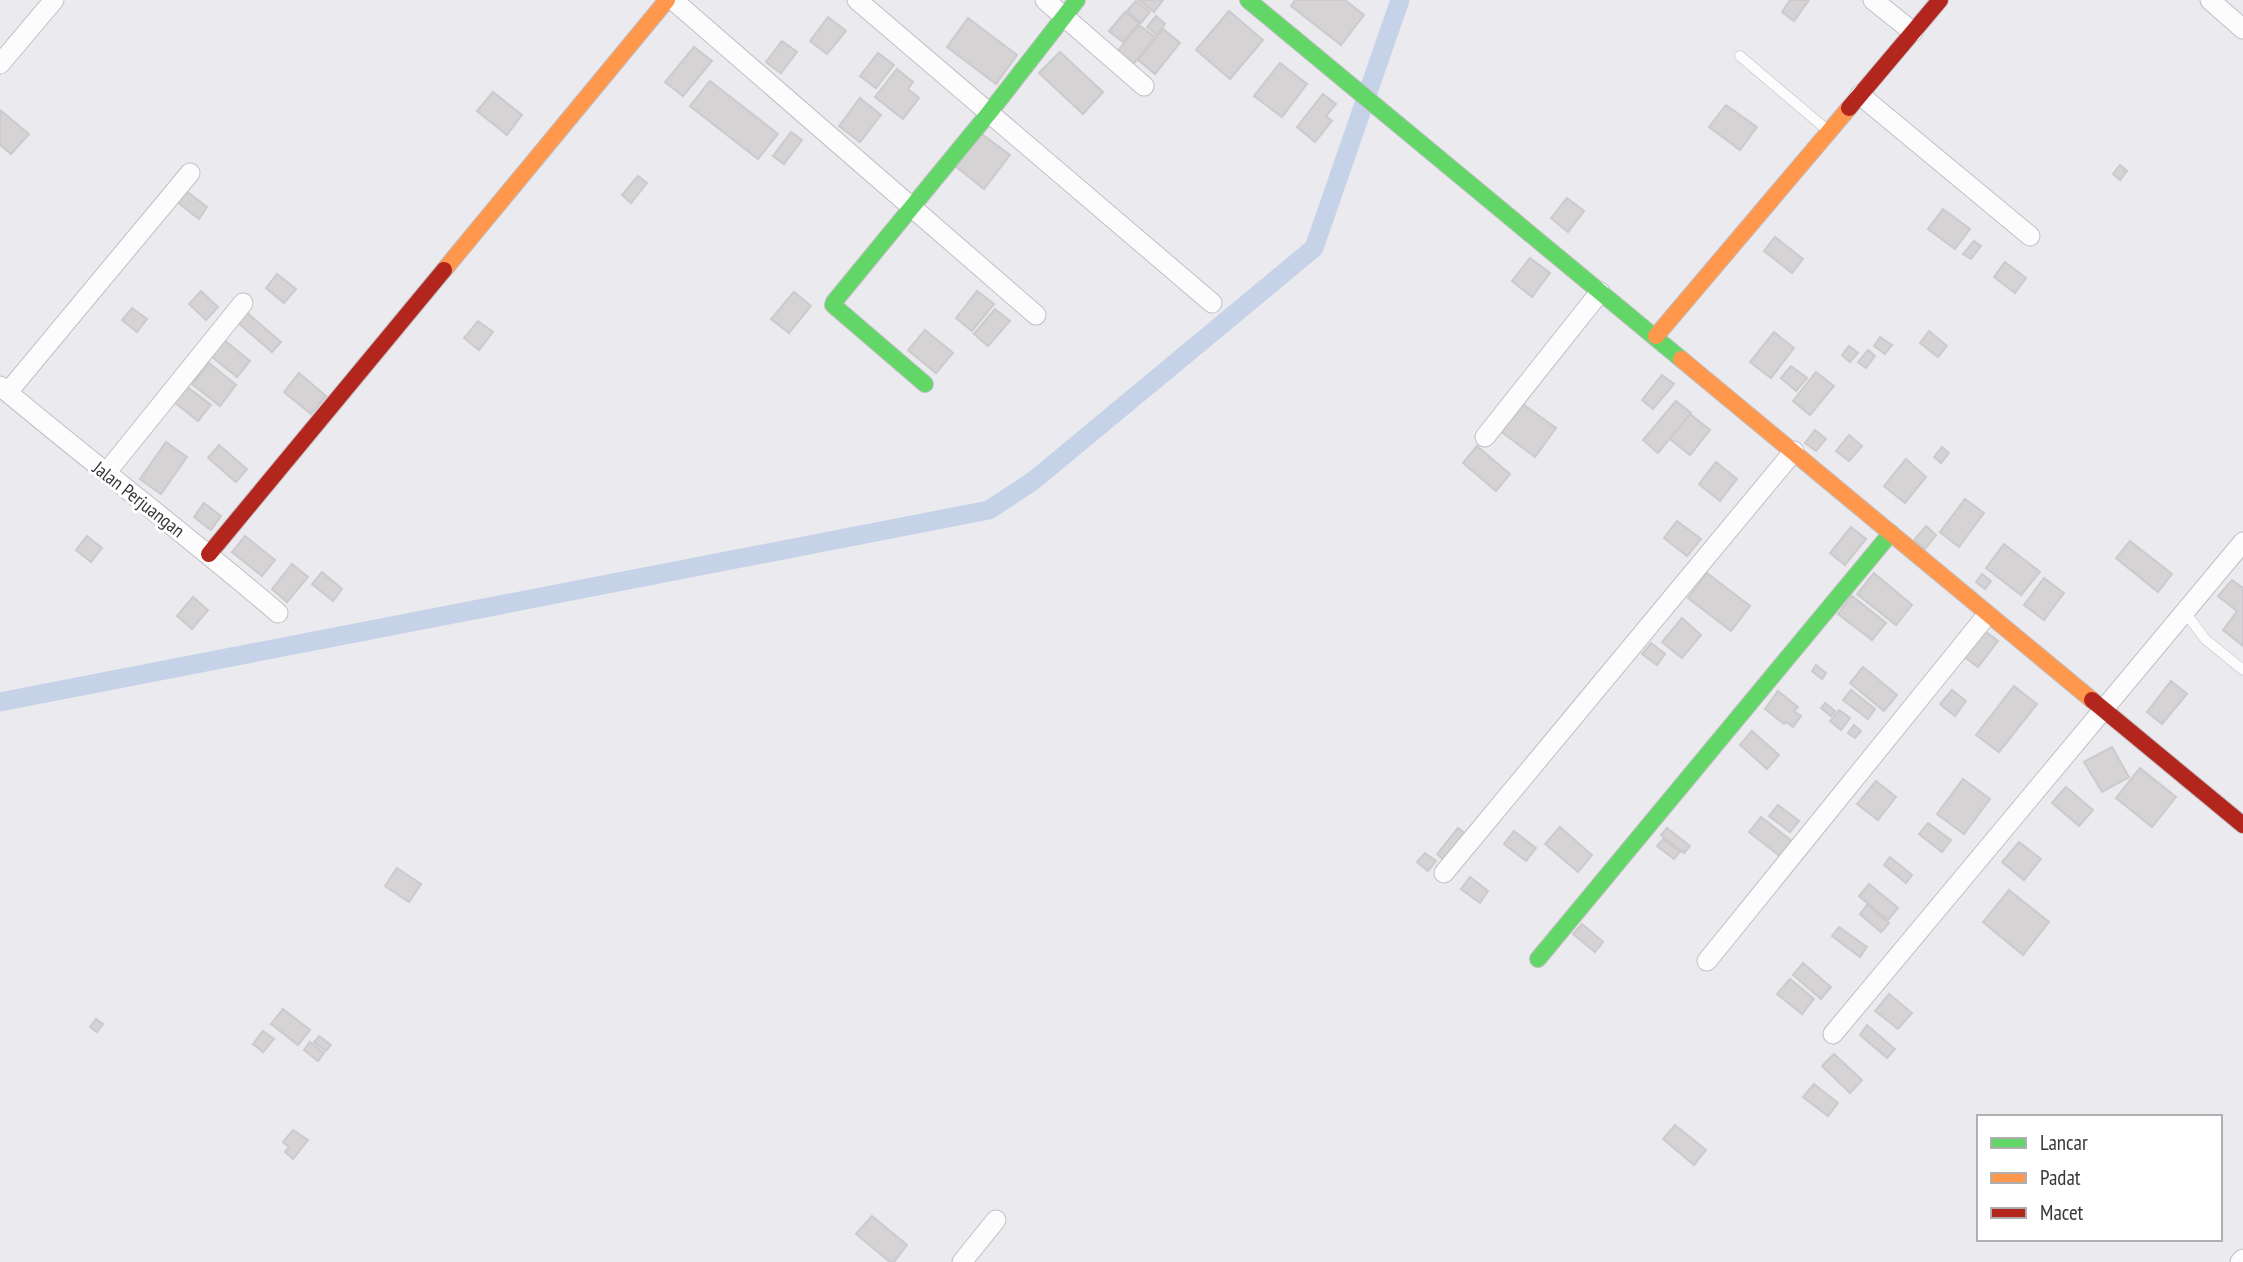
<svg xmlns="http://www.w3.org/2000/svg" width="2243" height="1262" viewBox="0 0 2243 1262" font-family="'PT Sans Narrow',sans-serif">
<rect width="100%" height="100%" fill="#eaeaef"/>
<g fill="none" stroke-linecap="round" stroke-linejoin="round">
<path stroke="#c6d2e7" stroke-width="19" d="M0 702 989 510 1033 481 1314 248 1400 0"/>
</g>
<path fill="#d6d3d5" stroke="#cccacc" stroke-width="2" d="M1139 0H1163L1154 12Z
M1295 0H1345L1364 15 1341 45 1291 6Z
M1790 0H1809L1794 21 1782 12Z
M1136 1 1150 12 1141 23 1127 11Z
M1229 11 1263 40 1230 79 1196 50Z
M1125 12 1139 23 1123 42 1109 31Z
M1156 16 1165 24 1157 35 1147 27Z
M828 17 846 31 827 54 810 41Z
M968 18 1017 55 996 84 947 47Z
M1139 25 1155 37 1132 66 1116 53Z
M1163 29 1180 43 1155 74 1138 60Z
M782 41 797 52 781 73 766 62Z
M694 47 712 61 683 96 665 82Z
M1060 52 1103 92 1083 114 1039 73Z
M878 53 894 65 876 88 860 76Z
M1280 63 1307 84 1282 117 1254 96Z
M897 69 913 82 908 89 919 98 903 119 875 97Z
M710 81 778 134 758 159 690 106Z
M493 92 522 115 507 135 477 111Z
M1323 94 1336 104 1326 116 1332 121 1315 142 1297 127Z
M860 98 881 115 860 142 839 126Z
M1726 105 1757 127 1740 150 1709 127Z
M0 110 29 134 11 154 0 145Z
M791 132 802 140 784 164 773 156Z
M979 132 1010 155 984 189 954 165Z
M2120 165 2127 171 2120 180 2113 174Z
M638 176 647 183 631 203 622 195Z
M185 190 207 207 199 219 176 201Z
M1567 198 1584 211 1568 232 1551 218Z
M1943 209 1970 229 1955 249 1928 229Z
M1775 237 1803 259 1792 273 1764 251Z
M1974 241 1981 246 1971 259 1963 254Z
M1530 258 1550 273 1532 297 1512 281Z
M2005 262 2026 278 2015 293 1994 277Z
M277 274 296 289 284 303 266 288Z
M201 291 218 307 206 320 189 304Z
M977 291 994 304 972 331 956 318Z
M794 292 811 306 789 333 771 319Z
M132 308 147 319 137 332 122 320Z
M995 309 1010 321 988 346 974 334Z
M246 312 281 342 272 352 237 322Z
M478 321 493 332 479 350 464 338Z
M925 330 953 353 936 373 908 350Z
M1929 331 1947 346 1938 357 1920 343Z
M1774 332 1794 348 1771 378 1750 362Z
M1880 337 1892 345 1885 354 1874 346Z
M224 340 250 361 237 377 211 356Z
M1849 346 1858 353 1850 362 1842 355Z
M1868 350 1875 356 1866 368 1858 362Z
M209 363 236 385 220 406 192 384Z
M1791 366 1807 378 1796 391 1781 378Z
M1816 372 1834 386 1810 415 1793 401Z
M299 373 326 396 311 414 284 392Z
M1662 375 1674 384 1653 409 1642 400Z
M186 386 211 405 198 421 174 402Z
M1676 401 1691 413 1658 453 1643 440Z
M1520 402 1556 428 1535 457 1499 430Z
M1690 414 1710 430 1690 455 1670 439Z
M1815 430 1826 439 1816 451 1805 443Z
M1849 435 1862 446 1849 461 1836 451Z
M166 442 187 457 161 494 140 479Z
M219 445 247 469 236 482 208 458Z
M1477 446 1510 474 1496 491 1463 463Z
M1942 447 1949 453 1941 463 1934 457Z
M1906 459 1926 477 1905 503 1884 486Z
M1716 462 1737 479 1720 501 1699 484Z
M1965 499 1984 513 1959 547 1940 532Z
M204 503 221 516 211 530 194 517Z
M1677 521 1701 539 1687 556 1664 538Z
M1926 526 1936 535 1925 549 1914 540Z
M1851 527 1866 539 1845 565 1830 553Z
M87 536 102 548 91 562 76 550Z
M245 536 275 560 262 576 232 552Z
M2130 541 2172 574 2158 592 2116 558Z
M2004 544 2040 572 2021 595 1986 568Z
M292 564 308 577 287 602 272 589Z
M322 572 342 589 333 601 312 584Z
M1707 573 1750 606 1731 631 1688 598Z
M1874 573 1912 605 1896 625 1857 594Z
M1982 574 1991 581 1985 589 1976 582Z
M2044 578 2064 593 2044 620 2024 605Z
M2232 580 2243 588V646L2223 630 2237 611 2218 596Z
M1852 596 1886 623 1872 640 1838 614Z
M193 597 208 610 192 629 177 616Z
M1682 618 1701 635 1682 658 1662 642Z
M1982 629 1998 641 1978 667 1962 655Z
M1651 643 1665 654 1657 665 1642 654Z
M1816 665 1826 673 1822 679 1812 671Z
M1863 667 1897 695 1884 711 1850 683Z
M2171 681 2187 694 2162 724 2147 712Z
M2014 686 2037 704 1999 752 1976 735Z
M1851 690 1875 709 1868 719 1843 700Z
M1952 690 1966 701 1955 716 1940 704Z
M1778 691 1798 707 1794 711 1801 716 1793 727 1786 722 1784 724 1765 709Z
M1825 703 1835 711 1831 716 1821 708Z
M1839 710 1850 718 1841 730 1830 721Z
M1854 725 1861 731 1855 738 1848 733Z
M1752 731 1779 755 1767 769 1740 745Z
M2112 747 2129 777 2102 792 2084 762Z
M2140 768 2176 797 2152 827 2116 798Z
M1963 779 1990 799 1964 834 1937 814Z
M1876 781 1896 797 1878 820 1857 804Z
M2066 787 2093 810 2079 826 2052 803Z
M1778 805 1799 821 1790 832 1769 816Z
M1761 817 1793 842 1781 857 1749 832Z
M1928 823 1951 840 1942 852 1919 834Z
M1560 827 1592 855 1578 872 1545 844Z
M1458 828 1466 834 1444 860 1437 854Z
M1667 828 1690 846 1684 853 1661 835Z
M1514 831 1536 848 1526 861 1504 844Z
M1663 839 1680 852 1674 859 1657 846Z
M2019 842 2041 859 2024 880 2002 862Z
M1425 853 1436 861 1428 871 1417 862Z
M1890 857 1912 875 1906 883 1884 865Z
M397 868 421 884 409 902 385 886Z
M1470 877 1488 891 1480 903 1461 889Z
M1869 884 1898 908 1888 920 1859 896Z
M2009 890 2049 922 2023 955 1983 922Z
M1867 905 1889 923 1881 932 1860 914Z
M1582 924 1603 942 1595 952 1573 934Z
M1839 927 1867 947 1860 957 1832 936Z
M1803 963 1831 987 1821 999 1793 975Z
M1790 979 1814 999 1802 1014 1777 994Z
M1889 994 1912 1013 1898 1029 1875 1011Z
M283 1009 310 1030 298 1045 271 1024Z
M96 1019 103 1024 97 1032 90 1027Z
M1867 1025 1895 1049 1887 1058 1860 1035Z
M263 1031 274 1039 263 1052 253 1044Z
M319 1036 331 1045 326 1051 314 1042Z
M310 1042 324 1053 318 1061 304 1050Z
M1834 1054 1862 1080 1850 1093 1822 1066Z
M1814 1084 1838 1103 1828 1116 1803 1097Z
M1675 1125 1706 1150 1694 1165 1663 1139Z
M293 1130 308 1140 293 1159 285 1152 289 1147 283 1142Z
M872 1216 907 1245 894 1262H890L856 1234Z"/>
<g fill="none" stroke-linecap="round" stroke-linejoin="round">
<g stroke="#c0bfc4" stroke-width="11">
<path id="lane" d="M1740 56 1826 129
M2185 612 2205 639 2243 670"/>
</g>
<g stroke="#c0bfc4" stroke-width="21">
<path id="street" d="M673 0 1036 315
M857 0 1212 303
M1045 0 1144 86
M1873 0 1913 32
M2210 0 2243 29
M0 64 54 0
M1860 95 2030 236
M0 386C92 463 187 535 278 613
M8 392 190 173
M1485 437 1600 292
M106 473 243 303
M1444 873 1794 451
M1707 961 1987 615
M1833 1034 2243 542
M962 1262 996 1220
M2240 1262 2243 1259"/>
</g>
<g stroke="#c0bfc4" stroke-width="18">
<path id="fast" d="M1248 0 1681 359
M925 384 833 305 834 302 989 113 1077 0
M1538 959 1891 533"/>
</g>
<g stroke="#c0bfc4" stroke-width="18">
<path id="slow" d="M444 270 667 0
M1656 336 1849 108
M1681 359 2092 700"/>
</g>
<g stroke="#c0bfc4" stroke-width="18">
<path id="jam" d="M1849 108 1940 0
M209 554 444 270
M2092 700 2243 825"/>
</g>
<use href="#lane" stroke="#fcfcfd" stroke-width="10"/>
<use href="#street" stroke="#fcfcfd" stroke-width="19"/>
<use href="#fast" stroke="#63d668" stroke-width="16"/>
<use href="#slow" stroke="#ff974d" stroke-width="16"/>
<use href="#jam" stroke="#b3261e" stroke-width="16"/>
</g>
<g text-anchor="middle" stroke-width="6" stroke-linejoin="round" paint-order="stroke">
<g font-size="19" fill="#38373b" stroke="#fff">
<text transform="translate(139 499) rotate(38)" y="7">Jalan Perjuangan</text>
</g>
</g>
<rect x="1977" y="1115" width="245" height="126" fill="#ffffff" stroke="#afafb1" stroke-width="2"/>
<rect x="1991" y="1138" width="35" height="10" fill="#63d668" stroke="#afafb1" stroke-width="2"/>
<text x="2040" y="1150" font-size="21" fill="#38373b">Lancar</text>
<rect x="1991" y="1173" width="35" height="10" fill="#ff974d" stroke="#afafb1" stroke-width="2"/>
<text x="2040" y="1185" font-size="21" fill="#38373b">Padat</text>
<rect x="1991" y="1208" width="35" height="10" fill="#b3261e" stroke="#afafb1" stroke-width="2"/>
<text x="2040" y="1220" font-size="21" fill="#38373b">Macet</text>
</svg>
